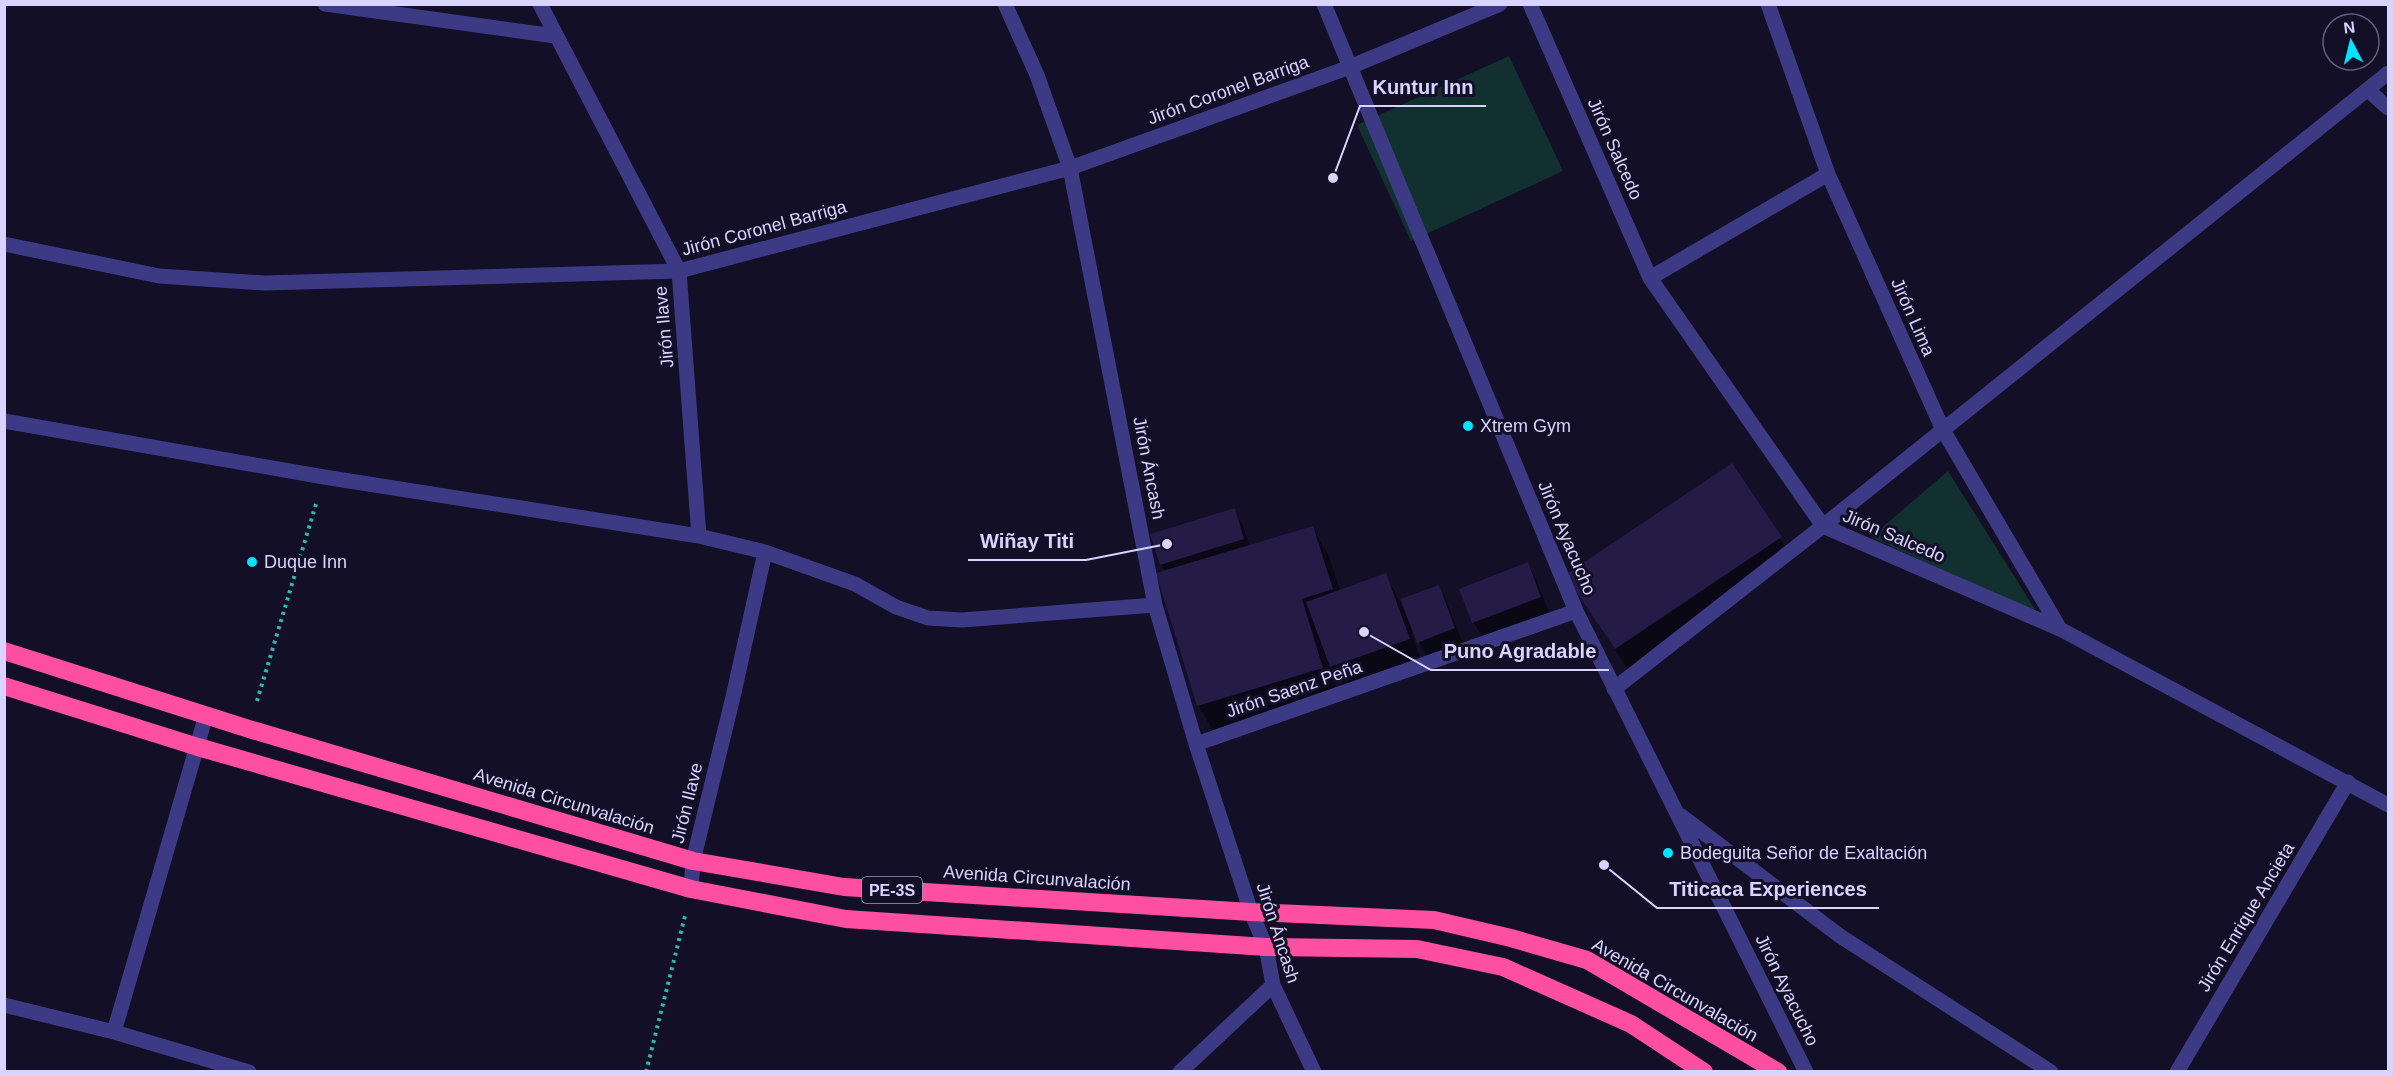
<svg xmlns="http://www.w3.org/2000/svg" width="2393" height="1076" viewBox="0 0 2393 1076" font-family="Helvetica,sans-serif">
<rect width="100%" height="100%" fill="#130f26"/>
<path fill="#12302f" d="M1509 56 1563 171 1411 241 1357 125Z
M1948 471 2038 614 1871 537Z"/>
<path fill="#0007" d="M1234 510 1243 526 1250 547 1313 528 1329 556 1340 591 1385 575 1400 601 1438 587 1447 602 1463 644 1427 658 1414 632 1411 633 1422 662 1345 689 1330 664 1339 697 1215 734 1198 705 1166 572 1161 564Z
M1780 538 1789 553 1629 671 1567 576Z
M1527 564 1536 579 1549 613 1483 638 1474 623 1461 590Z"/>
<path fill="#241b47" d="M1732 463 1782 537 1615 649 1565 575Z
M1235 508 1244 539 1160 565 1150 534Z
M1313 526 1333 589 1302 599 1323 668 1197 706 1156 573Z
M1528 562 1541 597 1472 623 1459 589Z
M1386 573 1410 639 1330 667 1306 602Z
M1439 585 1455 628 1417 643 1400 599Z"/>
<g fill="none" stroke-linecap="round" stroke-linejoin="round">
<path stroke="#2fb8b0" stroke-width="4" stroke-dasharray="3 4.5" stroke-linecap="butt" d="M257 701 316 504
M646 1072 685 916"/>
<path stroke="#3d3a85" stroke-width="15" d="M325 4 555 36
M540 4 679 271 699 536
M1005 4 1037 75 1070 168 1155 605 1196 744 1251 912 1266 947 1273 985 1314 1072
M1324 4 1576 611 1806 1072
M1530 4 1650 278 1823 526 2060 629 2388 805
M1768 4 1828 174 1943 430 2060 629
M2369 91 2388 108
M4 244 159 276 265 283 679 271 1070 168 1350 67 1500 4
M1650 278 1828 174
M4 421 324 477 699 536 765 552 855 584 896 607 928 618 962 620 1155 605
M1614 689 1823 526 2388 73
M1196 744 1576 611
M1680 815 1840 936 2051 1072
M691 889 693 861 733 697 765 552
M4 1005 114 1032 249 1072
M114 1032 206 715
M1180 1072 1273 985
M2177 1072 2348 782"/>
<path stroke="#ff4fa3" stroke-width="18" d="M4 651 249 729 693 861 844 887 1251 912 1434 920 1511 938 1587 960 1778 1072
M4 686 198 747 691 889 846 919 1266 947 1417 949 1503 967 1631 1024 1704 1072"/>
</g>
<g fill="#00e5ff" stroke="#130f26" stroke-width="2">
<circle cx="1468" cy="426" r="6"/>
<circle cx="252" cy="562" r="6"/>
<circle cx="1668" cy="853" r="6"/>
</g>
<g text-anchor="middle" stroke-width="6" stroke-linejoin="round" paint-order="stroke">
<rect fill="#130f26" stroke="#9e99be" stroke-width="1.5" x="862" y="877" width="60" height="26" rx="4.5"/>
<g font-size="16" font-weight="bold" fill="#d9d4ff">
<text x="892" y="896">PE-3S</text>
</g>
<g font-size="18" fill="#d9d4ff" stroke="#130f26">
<text transform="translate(1228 90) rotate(-20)" y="6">Jirón Coronel Barriga</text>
<text transform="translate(1615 149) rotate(66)" y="6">Jirón Salcedo</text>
<text transform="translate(764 228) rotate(-15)" y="6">Jirón Coronel Barriga</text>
<text transform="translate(1913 317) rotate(66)" y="6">Jirón Lima</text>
<text transform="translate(664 327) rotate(-95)" y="6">Jirón Ilave</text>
<text transform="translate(1149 468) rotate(79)" y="6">Jirón Áncash</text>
<text transform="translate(1894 536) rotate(23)" y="6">Jirón Salcedo</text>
<text transform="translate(1567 538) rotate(67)" y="6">Jirón Ayacucho</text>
<text transform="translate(1294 689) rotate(-19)" y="6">Jirón Saenz Peña</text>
<text transform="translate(564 801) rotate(17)" y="6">Avenida Circunvalación</text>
<text transform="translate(687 803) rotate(-76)" y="6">Jirón Ilave</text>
<text transform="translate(1037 878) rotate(4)" y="6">Avenida Circunvalación</text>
<text transform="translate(2246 917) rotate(-59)" y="6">Jirón Enrique Ancieta</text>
<text transform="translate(1278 933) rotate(72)" y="6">Jirón Áncash</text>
<text transform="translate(1675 990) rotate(30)" y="6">Avenida Circunvalación</text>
<text transform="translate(1787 990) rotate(64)" y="6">Jirón Ayacucho</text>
</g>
<g font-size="18" fill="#d9d4ff" stroke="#130f26" text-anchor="start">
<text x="1480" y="432">Xtrem Gym</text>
<text x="264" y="568">Duque Inn</text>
<text x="1680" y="859">Bodeguita Señor de Exaltación</text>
</g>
</g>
<path fill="none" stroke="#d9d4ff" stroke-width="2" d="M1333 178L1360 106H1486M1167 544L1086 560H968M1364 632L1431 670H1609M1604 865L1657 908H1879"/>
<g fill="#d9d4ff" stroke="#130f26" stroke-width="2">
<circle cx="1333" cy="178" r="6"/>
<circle cx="1167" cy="544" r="6"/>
<circle cx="1364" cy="632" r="6"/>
<circle cx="1604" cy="865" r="6"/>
</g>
<g font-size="20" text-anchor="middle" font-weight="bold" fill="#d9d4ff" stroke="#130f26" stroke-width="6" stroke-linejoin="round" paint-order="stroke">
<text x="1423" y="94">Kuntur Inn</text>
<text x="1027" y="548">Wiñay Titi</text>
<text x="1520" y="658">Puno Agradable</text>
<text x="1768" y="896">Titicaca Experiences</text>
</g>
<rect width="2393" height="1076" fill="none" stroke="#d9d4ff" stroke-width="12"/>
<g transform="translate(2351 42) rotate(353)"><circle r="28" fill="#130f26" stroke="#625e7d" stroke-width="1.5"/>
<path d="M0-4.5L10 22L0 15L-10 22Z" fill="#00e5ff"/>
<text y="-9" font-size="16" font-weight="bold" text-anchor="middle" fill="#d9d4ff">N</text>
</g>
</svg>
